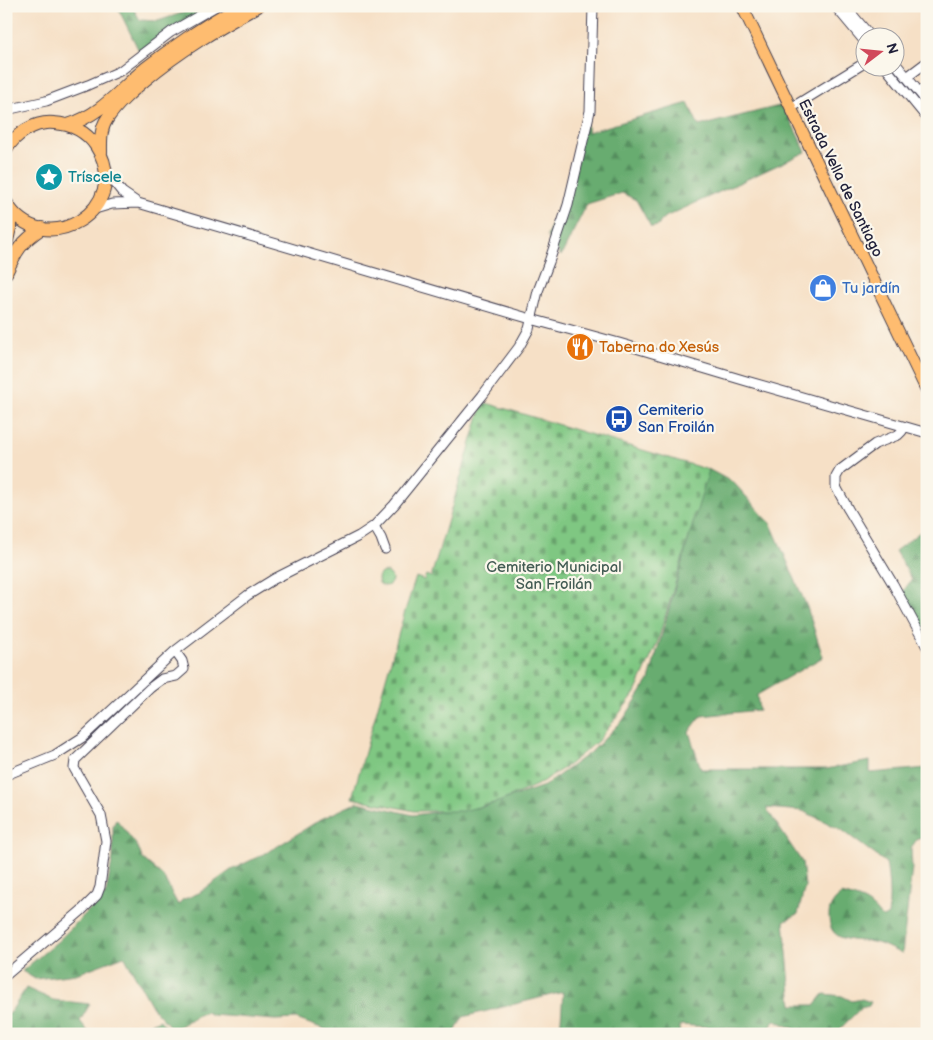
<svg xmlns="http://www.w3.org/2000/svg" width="933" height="1040" viewBox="0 0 933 1040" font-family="'Balsamiq Sans',sans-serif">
<defs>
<pattern id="grass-tufts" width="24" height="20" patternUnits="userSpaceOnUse" patternTransform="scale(1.25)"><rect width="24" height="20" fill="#7fc782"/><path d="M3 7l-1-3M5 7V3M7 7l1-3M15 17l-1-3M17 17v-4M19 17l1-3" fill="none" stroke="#68a16c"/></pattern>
<pattern id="forest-firs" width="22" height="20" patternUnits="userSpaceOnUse" patternTransform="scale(1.25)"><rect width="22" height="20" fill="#67ac70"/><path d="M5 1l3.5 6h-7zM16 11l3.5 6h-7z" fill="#548c5d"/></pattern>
<pattern id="cemetery-stones" width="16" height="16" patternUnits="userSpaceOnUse" patternTransform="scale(1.25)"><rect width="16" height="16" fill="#7fc782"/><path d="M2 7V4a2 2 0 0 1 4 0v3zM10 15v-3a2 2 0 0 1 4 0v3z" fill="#68a16c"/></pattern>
</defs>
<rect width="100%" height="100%" fill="#fbf7ec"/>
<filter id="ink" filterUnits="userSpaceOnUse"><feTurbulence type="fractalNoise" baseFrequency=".02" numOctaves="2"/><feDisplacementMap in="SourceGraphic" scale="10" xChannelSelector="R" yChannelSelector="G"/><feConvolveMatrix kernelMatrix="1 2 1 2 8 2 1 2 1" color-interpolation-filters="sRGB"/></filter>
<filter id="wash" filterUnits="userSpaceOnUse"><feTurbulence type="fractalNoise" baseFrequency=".0096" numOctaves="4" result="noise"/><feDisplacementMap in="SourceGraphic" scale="20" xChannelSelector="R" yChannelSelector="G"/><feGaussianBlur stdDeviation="1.12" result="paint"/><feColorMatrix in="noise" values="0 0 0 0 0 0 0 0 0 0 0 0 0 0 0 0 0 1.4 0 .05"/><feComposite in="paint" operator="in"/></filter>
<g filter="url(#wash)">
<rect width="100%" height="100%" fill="#f6e0c6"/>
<path fill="url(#grass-tufts)" stroke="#50745e" d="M378 579a7 7 0 1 1 14 0a7 7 0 1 1-14 0Z"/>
<path fill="url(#forest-firs)" stroke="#446756" d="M117 6H132L140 20 158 21 185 12 193 6H228L140 53Z
M688 103 699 126 783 105 806 152 663 218 658 226 651 227 636 200 622 193 587 204 561 256 547 236 569 178 579 129 586 123 588 132Z
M708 469 734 483 771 524 807 607 823 657 757 695 759 710 701 716 689 732 701 769H826L870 761V773L927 768V838L917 839 911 848 912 868 902 954C893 950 883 944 873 942 854 939 829 944 829 916 829 906 834 900 842 894 852 897 865 900 872 907 877 911 878 914 883 918L888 915C890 898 889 880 886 863L842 830 803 811 766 808 802 862 805 886 798 914 784 921 792 1005H815L824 994 842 996 852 1001 862 999 871 1002 869 1006 861 1008 840 1029 839 1034H807L774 1020 769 1031 680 1025 679 1034H560L563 992 463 1017 454 1034H338L296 1019 275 1020 212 1015 206 1012 196 1016 173 1030 153 1008 124 956 76 974 35 979 22 971 58 941 106 893 113 857V827L116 819 138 847 142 858 163 876 178 905 182 900 199 893 231 870 270 851 321 819 358 802 413 815 485 806 544 786 592 751 623 720 649 680Z
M920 532 927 536V644L902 593 912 579 895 551Z
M26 988 53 1000 90 1004 80 1021 90 1034H6V1011L10 1013Z
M160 1020 172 1034H124Z"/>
<path fill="url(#cemetery-stones)" stroke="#50745e" d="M483 402 709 470 657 644 635 693 598 741 567 766 537 785 501 801 463 811H414L352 798 405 611 416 577 424 580 426 575 431 577Z"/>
</g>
<g filter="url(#ink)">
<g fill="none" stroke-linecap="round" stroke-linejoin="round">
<g stroke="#423e50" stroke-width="11">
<path id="minor" d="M835 6 866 43
M845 6 872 38
M896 64 906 76 927 102
M886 68 927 118
M907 77 927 62
M791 108 866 62
M6 110 46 101 88 85 120 71 171 32 216 6
M106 172 122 192 138 203 531 319 619 343 743 380 927 433
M95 209 112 204 138 203
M904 427 902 431 898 435 875 444 840 470 836 477V487L848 509 893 584 927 647
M374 526 381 538 385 549
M6 775 55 755 83 737 175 651 248 595 274 579 359 536 374 526 394 505 482 396 519 347 529 329 538 291 549 262 568 205 590 111 593 6
M6 975 81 911 97 895 100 887 106 841 101 815 74 768 75 760 150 688 162 679 176 676 184 669 182 661 175 651"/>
</g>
<g stroke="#423e50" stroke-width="13">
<path id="major" d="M742 6 927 391"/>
</g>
<g stroke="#423e50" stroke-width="14">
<path id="highway" d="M68 125C102 114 119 90 146 68 175 45 206 25 239 6
M6 150C15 134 35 121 54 123 70 124 86 131 96 146 136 208 42 265 6 202
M101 153C101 142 100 129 107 119 117 104 131 92 145 80 179 51 218 28 258 6
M6 245 10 228V208
M6 273C16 251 21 242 42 228"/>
</g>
<use href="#minor" stroke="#fff" stroke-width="9"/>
<use href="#major" stroke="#febc70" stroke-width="11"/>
<use href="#highway" stroke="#febc70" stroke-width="12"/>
</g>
</g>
<defs>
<g id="sight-disc" transform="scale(1.4375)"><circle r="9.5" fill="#0f9aa8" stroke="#fbf7ec"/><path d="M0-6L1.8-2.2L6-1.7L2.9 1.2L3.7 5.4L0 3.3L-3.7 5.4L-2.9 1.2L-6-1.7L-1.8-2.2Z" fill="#fff"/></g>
<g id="shop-disc" transform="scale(1.4375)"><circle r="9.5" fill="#3f7fe0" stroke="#fbf7ec"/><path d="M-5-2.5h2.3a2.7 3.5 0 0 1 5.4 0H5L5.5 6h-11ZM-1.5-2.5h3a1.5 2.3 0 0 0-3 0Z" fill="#fff"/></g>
<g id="restaurant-disc" transform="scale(1.4375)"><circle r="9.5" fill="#e8710a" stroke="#fbf7ec"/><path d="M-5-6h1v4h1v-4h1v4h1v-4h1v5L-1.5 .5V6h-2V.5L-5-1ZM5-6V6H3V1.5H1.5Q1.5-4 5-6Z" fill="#fff"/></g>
<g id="bus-disc" transform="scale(1.4375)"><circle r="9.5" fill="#1a4fb4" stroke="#fbf7ec"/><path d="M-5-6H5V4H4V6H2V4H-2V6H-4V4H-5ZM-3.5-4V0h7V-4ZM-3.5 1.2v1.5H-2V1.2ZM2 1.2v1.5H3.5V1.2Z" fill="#fff"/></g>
</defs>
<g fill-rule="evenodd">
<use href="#sight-disc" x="49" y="177"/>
<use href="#shop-disc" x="823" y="288"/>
<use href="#restaurant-disc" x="580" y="347"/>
<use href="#bus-disc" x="619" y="419"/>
</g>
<g text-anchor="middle" stroke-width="4.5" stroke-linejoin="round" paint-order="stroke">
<g font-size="15" fill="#0d838f" stroke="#fbf7ec" text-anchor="start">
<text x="68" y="182">Tríscele</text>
</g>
<g font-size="15" fill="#22223b" stroke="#fbf7ec">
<text transform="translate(841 178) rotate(64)" y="5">Estrada Vella de Santiago</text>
</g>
<g font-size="15" fill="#366cbe" stroke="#fbf7ec" text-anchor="start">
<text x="842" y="293">Tu jardín</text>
</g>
<g font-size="15" fill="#c56008" stroke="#fbf7ec" text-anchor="start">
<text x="599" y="352">Taberna do Xesús</text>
</g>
<g font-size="15" fill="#164399" stroke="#fbf7ec" text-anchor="start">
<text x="638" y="415">Cemiterio<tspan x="638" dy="17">San Froilán</tspan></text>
</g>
<g font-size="15" fill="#435c54" stroke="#fbf7ec">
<text x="554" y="572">Cemiterio Municipal<tspan x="554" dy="17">San Froilán</tspan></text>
</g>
</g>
<rect width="933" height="1040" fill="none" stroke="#fbf7ec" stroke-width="25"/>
<g transform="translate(880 52) rotate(74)"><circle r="24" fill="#fbf7ec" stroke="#a4a2a5"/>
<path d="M0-4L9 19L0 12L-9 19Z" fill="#d1495b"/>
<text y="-8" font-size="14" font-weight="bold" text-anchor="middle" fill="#22223b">N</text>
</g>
</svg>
